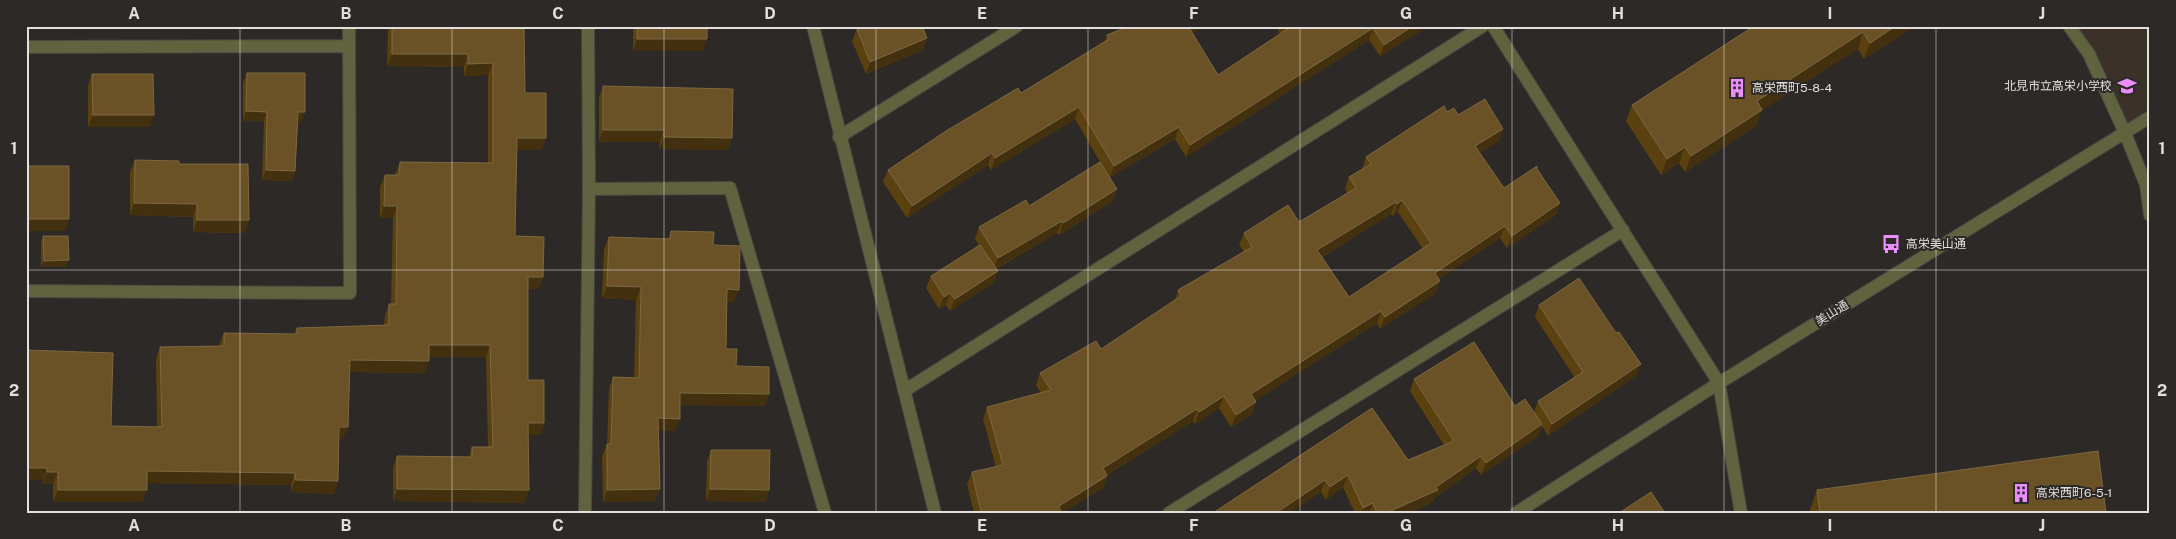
<svg xmlns="http://www.w3.org/2000/svg" width="2176" height="539" viewBox="0 0 2176 539" font-family="'Public Sans','Noto Sans JP',sans-serif">
<rect width="100%" height="100%" fill="#2d2926"/>
<path fill="#3a3129" d="M2069 26H2150V117L2125 133Z"/>
<g fill="none" stroke-linecap="round" stroke-linejoin="round">
<g stroke="#4a4643" stroke-width="14">
<path id="minor" d="M813 26 935 513
M1493 26 1719 383 1741 513
M2069 26 2089 54 2125 133 2146 185 2150 215
M26 47 349 46
M839 137 1017 26
M589 189 730 188 825 513
M26 291 350 293 349 26
M904 391 1483 26
M585 513 589 189 588 26
M1169 513 1623 230
M1516 513 1719 383 2150 117"/>
</g>
<use href="#minor" stroke="#60643e" stroke-width="12"/>
</g>
<path fill="#5b410f" fill-rule="evenodd" d="M388 26H524L525 93 546 138 541 150H517L515 236 539 289H528V380L544 423 540 435H528L524 503 393 501V468L397 456 469 457 472 447H488L486 357H429L425 373 349 372 343 439H339L338 481 334 494 291 492V485L147 483V490L142 502H53V484H42L43 480H26L111 426 157 427 156 359 160 347 219 346 224 333 294 334 297 328 384 325 385 316 389 304H391L393 218H380V187L385 175H395L400 162 488 163V75L464 76V67L387 66Z
M633 26H707L703 51H633Z
M1129 26H1205L1192 33 1218 75 1280 34 1276 26H1422L1421 31 1380 56 1369 40 1186 157 1175 139 1110 177 1113 201 1059 235 1057 233 996 269 998 271 993 283 950 311 946 305 939 309 926 288 931 276 979 245 975 239 979 227 1029 206 1100 162 1075 119 991 170 988 165 907 218 883 182 888 170 1021 93 1105 42 1107 35Z
M1754 26H1912L1911 29 1864 59 1858 49 1762 110 1756 126 1685 172 1679 163 1661 175 1626 121 1632 105Z
M857 29 923 50 866 74 852 41Z
M247 73 301 122H298L295 171 292 181 262 180 264 121H243V83Z
M92 74 150 127H88V86Z
M603 86 732 138 728 150 659 149 660 142H599V98Z
M1447 112 1503 129 1499 141 1479 153 1504 188 1537 169 1560 203 1556 215 1507 248 1500 238 1439 279 1436 293 1380 329 1377 323 1256 400 1252 414 1231 427 1219 408 1195 424 1193 421 1107 475V476L1103 488 1062 513H974L967 484 972 472 996 467 983 419 987 407 1041 393 1036 385 1040 373 1101 349 1175 300 1178 290 1244 252 1239 245 1244 233 1299 222 1347 193 1345 189 1349 177 1362 169 1366 157ZM1398 212 1423 249 1349 297 1322 257 1391 214 1393 216Z
M135 160 179 164 249 220 244 233 193 232V217L130 215V172Z
M671 231 713 245 734 302 727 301 726 349 736 366 765 406 680 405 675 431 659 430 660 489 655 501 603 502 602 456 607 444 609 389 613 377 634 378 636 300 602 298 604 249 609 237 668 239Z
M43 236 66 267H41V243Z
M1539 305 1637 375 1548 436 1542 426 1538 436 1481 475 1476 468 1435 498 1433 502 1409 513H1355L1343 487 1326 500 1321 492 1290 513 1372 408 1408 460 1444 445 1410 391 1414 379 1534 412 1538 401 1575 378 1535 317Z
M711 450 769 490 765 502 706 501 707 462Z
M1817 490 2106 513H1809Z"/>
<path fill="#43300f" d="M1189 26H1205L1186 36Z
M1413 26H1422L1421 31 1380 56 1384 45Z
M1896 26H1912L1911 29 1864 59 1870 43Z
M1373 28 1369 40 1186 157 1190 145Z
M1863 32 1858 49 1762 110 1756 126 1685 172 1691 156 1757 101Z
M927 38 923 50 866 74 870 62Z
M637 39H707L703 51H633Z
M392 54H468L464 67 387 66Z
M493 63 488 75 464 76 468 64Z
M1079 107 1075 119 991 170 995 158Z
M246 111 267 112 264 121H243Z
M298 112H305L301 122H295Z
M93 115H154L150 127H88Z
M1179 127 1175 139 1110 177 1114 166Z
M1503 129 1499 141 1470 158 1475 146Z
M603 130H664L660 142H599Z
M664 137 732 138 728 150 659 149Z
M517 138H546L541 150H513Z
M1685 147 1679 163 1661 175 1667 159Z
M992 153 988 165 907 218 912 206Z
M266 170 295 171 292 181 262 180Z
M1117 189 1113 201 1059 235 1063 223Z
M1402 200 1398 212 1393 216 1397 204Z
M1396 202 1391 214 1313 262 1317 250Z
M134 203 197 204 193 217 130 215Z
M1560 203 1556 215 1507 248 1512 236Z
M384 206H397L393 218H380Z
M26 219H69L65 231H26Z
M197 220H249L244 233 193 232Z
M1062 221 1057 233 993 270 998 258Z
M1505 226 1500 238 1430 285 1435 273Z
M69 260 66 267H41L44 261Z
M998 271 993 283 950 311 955 299Z
M528 277H543L539 289H524Z
M1440 281 1436 293 1380 329 1385 317Z
M607 286 641 287 636 300 602 298Z
M727 289 739 290 734 302 723 301Z
M950 293 946 305 939 309 944 297Z
M1381 311 1377 323 1247 406 1251 394Z
M429 345H490L486 357H425Z
M350 360 429 361 425 373 345 372Z
M1641 364 1637 375 1548 436 1552 424Z
M680 393 769 394 765 406 676 405Z
M1224 396 1219 408 1195 424 1199 412Z
M1256 402 1252 414 1231 427 1236 415Z
M1197 409 1193 421 1098 480 1103 468Z
M658 418 680 419 675 431 654 430Z
M528 423H544L540 435H523Z
M1542 424 1538 436 1481 475 1486 463Z
M339 427H348L343 439H335Z
M1481 456 1476 468 1435 498 1433 502 1409 513H1386L1436 487Z
M26 468H47L43 480H26Z
M147 471 295 473 291 485 143 483Z
M47 472H58L53 484H42Z
M1348 475 1343 487 1326 500 1330 487Z
M1107 476 1103 488 1062 513H1056L1059 506Z
M295 480 338 481 334 494 291 492Z
M1325 480 1321 492 1290 513H1276Z
M397 489 529 490 524 503 393 501Z
M660 489 655 501 603 502 607 490Z
M710 489 769 490 765 502 706 501Z
M58 490H147L142 502H53Z
M1373 503 1369 513H1361L1363 508Z"/>
<path fill="#6a5226" stroke="#7c6842" fill-rule="evenodd" d="M392 26H524L525 93H546V138H517L515 236 544 237 543 277H528V380H544V423H528L529 490 397 489V456L472 457V447H493L490 345H429V361L350 360 348 427H339L338 481 295 480V473L147 471V490H58V472H47V468H26V350L113 353 111 426 162 427 160 347 224 346V333L297 334V328L389 325V304H396L397 206H384L385 175H399L400 162 493 163V63L468 64V54H392Z
M637 26H707V39H637Z
M864 26H922L927 38 870 62 857 29Z
M1129 26H1188L1218 75 1289 28 1287 26H1413L1384 45 1373 28 1190 145 1179 127 1114 166 1079 107 995 158 992 153 912 206 888 170 946 131 1018 88 1021 93 1109 39 1107 35Z
M1754 26H1896L1870 43 1863 32 1757 101 1762 110 1691 156 1685 147 1667 159 1632 105Z
M247 73H305V112H298L295 171 266 170 267 112 246 111Z
M92 74H153L154 115H93Z
M603 86 733 89 732 138 664 137V130H603Z
M1485 99 1503 129 1475 146 1504 188 1537 166V169L1560 203 1512 236 1505 226 1435 273 1440 281 1385 317 1381 311 1251 394 1256 402 1236 415 1224 396 1199 412 1197 409 1103 468 1107 476 1059 506 1061 513H982L978 500 972 472 1003 465 987 407 1051 390 1040 373 1096 341 1101 349 1181 296 1178 290 1252 247 1244 233 1288 205 1299 222 1356 188 1349 177 1371 164 1366 157 1444 106 1447 112 1454 108 1458 115ZM1402 200 1431 243 1349 297 1317 250 1396 202 1397 204Z
M135 160 179 161V164H248L249 220H197V204L134 203Z
M1100 162 1117 189 1063 223 1062 221 998 258 979 227 1026 200 1029 206Z
M26 166H69V219H26Z
M671 231 714 232 713 245 740 246 739 290 727 289 726 349H737L736 366 769 367V394L680 393V419L658 418 660 489 607 490V444H611L613 377 639 378 641 287 607 286 609 237 670 239Z
M43 236H68L69 260 44 261Z
M980 245 998 271 955 299 950 293 944 297 931 276Z
M1579 278 1616 333 1619 332 1641 364 1552 424 1538 401 1583 372 1539 305Z
M1474 342 1515 406 1525 399 1542 424 1486 463 1481 456 1436 487 1438 490 1386 513H1377L1373 503 1363 508 1348 475 1330 487 1325 480 1276 513H1213L1372 408 1408 460 1454 441 1414 379Z
M711 450H770L769 490 710 489Z
M2098 451 2106 513H1820L1817 490Z
M1651 492 1665 513H1619Z"/>
<path fill="none" stroke="#e2dfdd" stroke-width="1" stroke-opacity="0.55" d="M240 26V513M452 26V513M664 26V513M876 26V513M1088 26V513M1300 26V513M1512 26V513M1724 26V513M1936 26V513M26 270H2150"/>
<defs>
<g id="school-bare" transform="scale(1.5)"><path d="M0-5L7-2L0 1L-7-2ZM-4 1L0 2.5L4 1V4Q0 6-4 4Z" fill="#eb8dfc" stroke="#2d2926" stroke-width="2.5" paint-order="stroke"/></g>
<g id="building-bare" transform="scale(1.5)"><path d="M-4-6H4V6H1V3H-1V6H-4ZM-2.5-4.3h1.7v1.8h-1.7ZM.8-4.3h1.7v1.8H.8ZM-2.5-1h1.7V.8h-1.7ZM.8-1h1.7V.8H.8Z" fill="#eb8dfc" stroke="#2d2926" stroke-width="2.5" paint-order="stroke"/></g>
<g id="bus-bare" transform="scale(1.5)"><path d="M-5-6H5V4H4V6H2V4H-2V6H-4V4H-5ZM-3.5-4V0h7V-4ZM-3.5 1.2v1.5H-2V1.2ZM2 1.2v1.5H3.5V1.2Z" fill="#eb8dfc" stroke="#2d2926" stroke-width="2.5" paint-order="stroke"/></g>
</defs>
<g fill-rule="evenodd">
<use href="#school-bare" x="2127" y="86"/>
<use href="#building-bare" x="1737" y="88"/>
<use href="#bus-bare" x="1891" y="244"/>
<use href="#building-bare" x="2021" y="493"/>
</g>
<g text-anchor="middle" stroke-width="4" stroke-linejoin="round" paint-order="stroke">
<g font-size="12" fill="#e2dfdd" stroke="#2d2926" text-anchor="start">
<text x="2112" y="90" text-anchor="end">北見市立高栄小学校</text>
<text x="1752" y="92">高栄西町5-8-4</text>
<text x="1906" y="248">高栄美山通</text>
<text x="2036" y="497">高栄西町6-5-1</text>
</g>
<g font-size="12" fill="#e2dfdd" stroke="#2d2926">
<text transform="translate(1832 313) rotate(-32)" y="4">美山通</text>
</g>
</g>
<rect width="2176" height="539" fill="none" stroke="#2d2926" stroke-width="55"/>
<rect x="28" y="28" width="2120" height="484" fill="none" stroke="#e2dfdd" stroke-width="2"/>
<g font-size="16" text-anchor="middle" font-weight="bold" fill="#e2dfdd">
<text x="134" y="19">A</text>
<text x="346" y="19">B</text>
<text x="558" y="19">C</text>
<text x="770" y="19">D</text>
<text x="982" y="19">E</text>
<text x="1194" y="19">F</text>
<text x="1406" y="19">G</text>
<text x="1618" y="19">H</text>
<text x="1830" y="19">I</text>
<text x="2042" y="19">J</text>
<text x="14" y="154">1</text>
<text x="2162" y="154">1</text>
<text x="14" y="396">2</text>
<text x="2162" y="396">2</text>
<text x="134" y="531">A</text>
<text x="346" y="531">B</text>
<text x="558" y="531">C</text>
<text x="770" y="531">D</text>
<text x="982" y="531">E</text>
<text x="1194" y="531">F</text>
<text x="1406" y="531">G</text>
<text x="1618" y="531">H</text>
<text x="1830" y="531">I</text>
<text x="2042" y="531">J</text>
</g>
</svg>
